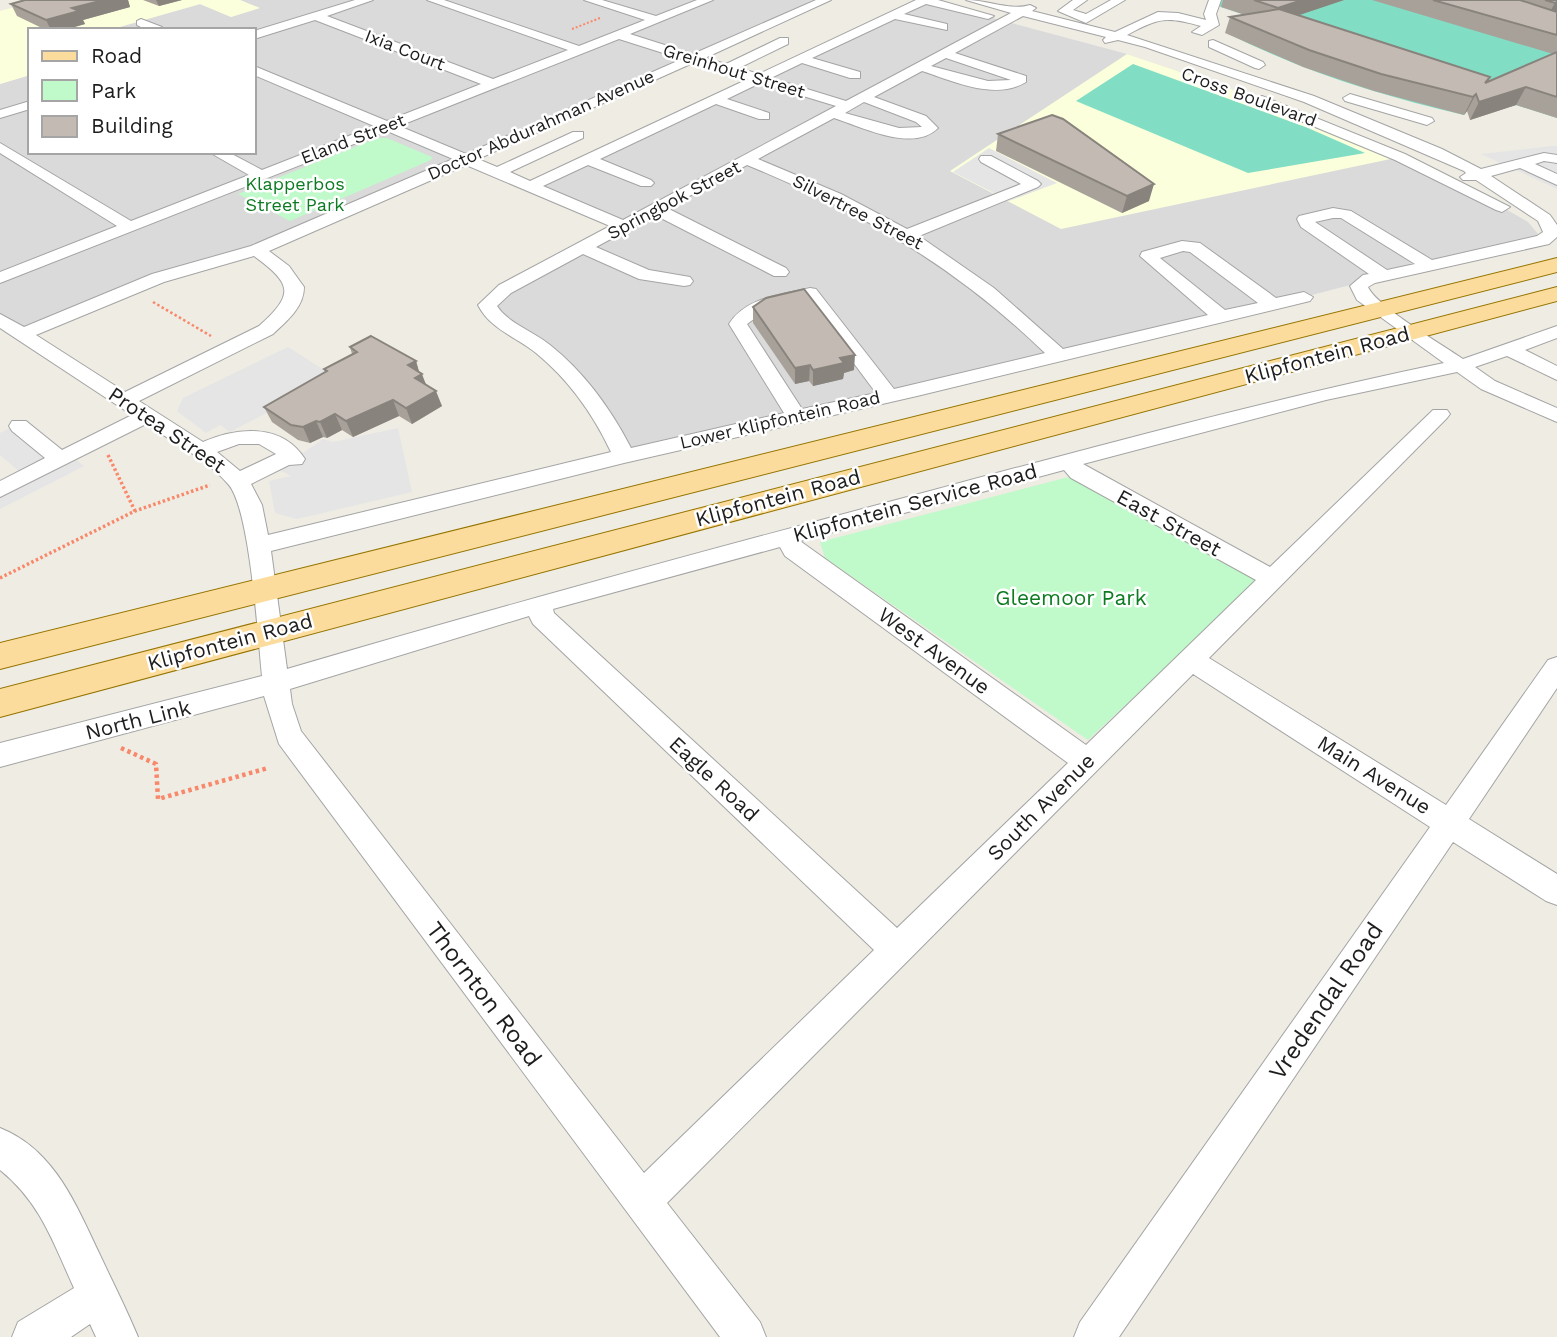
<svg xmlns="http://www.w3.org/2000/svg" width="1557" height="1337" viewBox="0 0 1557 1337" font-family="'Work Sans',sans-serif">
<rect width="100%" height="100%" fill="#eeece3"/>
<path fill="#dbdada" d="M240 0H825L212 263 23 334 0 320V84L30 75V152H254V30H109L200 4 231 17 259 8Z
M925 0 1127 54 1255 97 1493 202 1528 222 1538 234 1535 237 1304 297 624 456 587 393 493 315 490 300 623 227 530 187Z"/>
<path fill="#fbffdc" d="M41 0H240L260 8 231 17 200 4 109 30H30V75L0 84V11Z
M1127 54 1255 97 1400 157 1061 229 950 171Z"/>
<path fill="#c0f9ca" d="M377 138H387L432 157 431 160 290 221 238 194Z
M1072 476 1260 579 1088 740 825 558 820 542Z"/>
<path fill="#81dec4" d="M1220 0H1466L1557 26V118L1516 105 1510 107 1498 101 1477 99 1464 115C1382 96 1302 71 1227 33L1237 16 1242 14 1218 6Z
M1133 64 1308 128 1365 153 1248 173 1076 101Z"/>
<path fill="#e5e5e5" d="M1557 146V189L1481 154 1552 146Z
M989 148 1057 183 1009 201 953 172Z
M288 347 335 377 230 432 220 425 206 433 177 411 183 398Z
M27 420 84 466 0 509V486L22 474 0 455V433Z
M398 428 412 492 297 519 275 513 269 481 291 476 279 470 323 439 333 442Z"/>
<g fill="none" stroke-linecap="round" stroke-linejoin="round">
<g stroke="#a4a4a4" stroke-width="2">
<path id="minor" d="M355 0H373L327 16 493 79 568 50 427 0H444L579 46 645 20 584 0H602L656 16 697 0H713L630 34 693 54 816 0H831L705 58 726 64 780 38H788V44L739 68 759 74 916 0H938L994 16 988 19 926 4 904 14 947 24V30L895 19 812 58 860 72V78H850L802 63 771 78 846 101 1011 13 966 0C988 0 1011 11 1030 5L1036 8 1032 11 1115 32 1158 12 1178 13 1206 20 1204 14 1209 0H1221L1216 14 1219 25 1202 35 1192 32 1201 26C1166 16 1158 18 1127 35L1314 96 1442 149 1481 169 1544 153 1557 155V163L1544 161 1535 164 1557 174V185L1520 168 1491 176 1550 215 1557 225V237L1549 244 1375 283 1368 287C1376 306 1443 345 1463 359L1557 326V338L1525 350 1557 366V380L1507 356 1475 367 1495 381 1557 408V422L1481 389 1457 372 1326 400 1083 464 1270 567 1433 410H1447L1450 414 1447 418 1209 658 1446 805 1548 660 1557 657V688L1469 819 1557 874V905L1546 901 1453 842 1119 1337H1074L1080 1322 1430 827 1193 674 667 1203 760 1322 766 1337H720L279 744 264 696 0 767V743L262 676C258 637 250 511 229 485 208 460 173 442 146 424L0 497V481L45 458 12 431 9 426 12 421H26L62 450 132 415 0 328V314L24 327 152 274 251 246 453 159 387 131 0 283V272L117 226 0 153V143L131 221 249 175 209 152H228L262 170 374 126 254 75V66L387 121 481 84 315 20 254 39V31ZM1023 16 1106 37 1103 40 1105 43 1118 40 1145 47 1304 102 1464 171 1466 173 1460 177 1463 180H1476L1538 221 1543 232 1537 236 1432 260 1351 211 1333 208 1299 216 1297 219 1301 227 1369 274 1363 275 1350 286 1357 300 1444 363C1271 399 1101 445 930 491 715 548 501 606 287 669L271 551 624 463 917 396 1310 301 1313 297 1304 292 1276 298 1200 243 1182 241 1142 252 1140 256 1208 315 1063 349 994 288 919 236 1038 187 1041 184 1038 181 991 156H981L979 159 981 162 1021 184 907 229 841 194 758 159 834 118C862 127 913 153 938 128L926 116 874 97 922 71C953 81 995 101 1026 82V76L955 53ZM619 39 682 59 466 154 399 126ZM946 58 1011 80 988 81 931 66ZM695 62 748 79 530 181 510 172 583 138V132H573L497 167 478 159ZM760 83 836 106 623 220 543 186 588 165 641 186H651L654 183 651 180 600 159 716 104 759 119H769V113L727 99ZM864 102 916 122 922 127 899 128 845 113ZM466 165 610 226 499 285 478 305C490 329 516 337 536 353 569 380 593 414 611 452L268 535 262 505 251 484 289 465 302 464 305 459C282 423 238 427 203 442L139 401 273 334C287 321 304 307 304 287L289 266 269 251ZM747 165C862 212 956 267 1045 353L894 389 816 289 810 288C781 295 746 297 729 324L784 413 631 448C611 409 584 372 550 345 533 331 509 324 497 306L511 293 583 254 639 279 684 286 690 285 693 281 690 277 649 270 596 247 655 215 774 276H786L789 272 786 268 667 208ZM1333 218H1341L1415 264 1387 270 1315 222ZM1183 251 1190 252 1258 303 1225 310 1160 258ZM254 256C292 284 295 294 259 326L125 392 36 335 164 282ZM806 299 876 393 802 409 747 324 765 311ZM239 444H259L276 454 240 471 217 452ZM1064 470 1071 478 1256 580 1086 745 800 541ZM780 547 785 556 1068 763 897 928 554 613 553 609ZM529 616 533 624 874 950 644 1173 301 731 292 704 290 689Z
M1073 0H1087L1073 10 1086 14 1111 0H1125L1086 23 1058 11Z
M141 19 162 27 164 30H147L137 25V21Z
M1213 40 1263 62 1265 65 1259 69 1255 68 1209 47V41Z
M1350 94 1432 118 1434 121 1427 125 1345 101 1343 98Z
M1262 96 1405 154 1510 207 1502 212 1496 210 1395 160 1257 103V97Z
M30 101V109L0 118V110Z
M0 1128C55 1150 76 1205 100 1255 113 1283 126 1308 138 1337H96L90 1324 71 1337H12L18 1322 74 1288C53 1242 40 1202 0 1170Z"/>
</g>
<g stroke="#967401" stroke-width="2">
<path id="major" d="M1557 258V272L0 669V643Z
M1557 287V301L0 717V689Z"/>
</g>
<path stroke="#f9886a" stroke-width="2" stroke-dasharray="2 2" stroke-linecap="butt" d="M572 29 600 18"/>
<path stroke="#f9886a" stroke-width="2.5" stroke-dasharray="2.5 2.5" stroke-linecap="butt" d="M153 302 211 336"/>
<path stroke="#f9886a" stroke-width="3.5" stroke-dasharray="2.5 2.5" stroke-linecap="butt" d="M108 455 135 511
M0 578 135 511 210 485"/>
<path stroke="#f9886a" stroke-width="4.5" stroke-dasharray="3.5 3.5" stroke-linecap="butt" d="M121 748 156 764 158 799 268 768"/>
<use href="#minor" fill="#fff" fill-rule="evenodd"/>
<use href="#major" fill="#fbdc9c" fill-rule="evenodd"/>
</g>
<path fill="#a8a19a" d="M25 0H128L130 7 83 20 85 24 64 30H46L17 16 11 4Z
M143 0H182L159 6Z
M1223 0H1344L1298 15 1488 81 1553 54 1372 0H1557V118L1516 105 1470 120 1467 111 1464 115 1374 91 1303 67 1225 33 1230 17 1245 15 1221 7Z
M998 134 1149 201 1122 213 996 151Z
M753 307 854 370 844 373 843 379 813 386 809 381 795 384 753 323Z
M350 347 416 361 419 372 426 384 442 406 412 424 399 416 353 437 342 430 327 438 323 437 310 443 298 440 272 422 264 407 325 372 324 369 352 354Z"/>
<path fill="#88837d" d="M104 0H128L130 7 83 20 85 24 64 30H51L46 20 72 8Z
M156 0H182L159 6Z
M1302 0H1344L1273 24 1278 8Z
M1557 2V11L1548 15 1555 3Z
M1526 87 1516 105 1470 120 1479 102Z
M1476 94 1467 111 1464 115 1473 97Z
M1154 184 1149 201 1122 213 1127 196Z
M855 355 854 370 844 373 843 379 813 386V370L840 358Z
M416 361 420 375 422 374 428 390 421 394 408 365Z
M810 365 809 381 795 384V368Z
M436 391 442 406 412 424 406 408Z
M393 400 399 416 353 437 346 421Z
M335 414 342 430 327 438 320 422Z
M316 421 323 437 310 443 303 427Z"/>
<path fill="#c3bbb3" stroke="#88837d" stroke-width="2" d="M25 0H104L72 8 79 11 46 20 11 4Z
M1254 0H1302L1278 8Z
M1433 0H1520L1557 12V35Z
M1545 0H1557V2L1555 3Z
M1279 9 1490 77 1485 83 1557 52V97L1526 87 1479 102 1476 94 1473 97 1381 74 1309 50 1230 17Z
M1052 115 1063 119 1154 184 1127 196 998 134Z
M804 289 855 355 840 358 844 363 813 370 810 365 795 368 753 307 766 298Z
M371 336 416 361 408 365 422 374 415 378 436 391 406 408 393 400 346 421 335 414 320 422 316 421 303 427 291 425 264 407 327 371 324 369 357 352 350 347Z"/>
<g text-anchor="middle" stroke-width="5" stroke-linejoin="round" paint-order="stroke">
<g font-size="18" fill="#1d1d1d" stroke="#fff">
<text transform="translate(405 50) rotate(21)" y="6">Ixia Court</text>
<text transform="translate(734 71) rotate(17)" y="6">Greinhout Street</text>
<text transform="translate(1249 97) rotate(20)" y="6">Cross Boulevard</text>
<text transform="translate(541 125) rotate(-24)" y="6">Doctor Abdurahman Avenue</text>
<text transform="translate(353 139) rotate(-21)" y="6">Eland Street</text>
<text transform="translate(674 200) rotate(-28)" y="6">Springbok Street</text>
<text transform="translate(858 212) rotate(27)" y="6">Silvertree Street</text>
<text transform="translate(780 420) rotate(-13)" y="6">Lower Klipfontein Road</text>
</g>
<g font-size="18" fill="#0c7b21" stroke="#fff">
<text x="295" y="190">Klapperbos<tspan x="295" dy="21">Street Park</tspan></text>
</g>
<g font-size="21" fill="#1d1d1d" stroke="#fff">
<text transform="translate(1327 355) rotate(-15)" y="7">Klipfontein Road</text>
<text transform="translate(167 430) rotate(34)" y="7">Protea Street</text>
<text transform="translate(778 498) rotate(-15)" y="7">Klipfontein Road</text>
<text transform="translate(915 503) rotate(-15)" y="7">Klipfontein Service Road</text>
<text transform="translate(1169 523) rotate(29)" y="7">East Street</text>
<text transform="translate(230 642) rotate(-15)" y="7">Klipfontein Road</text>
<text transform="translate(934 651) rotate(36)" y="7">West Avenue</text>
<text transform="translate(138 720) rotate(-14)" y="7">North Link</text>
<text transform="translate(1374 775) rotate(32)" y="7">Main Avenue</text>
<text transform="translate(714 779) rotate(43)" y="7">Eagle Road</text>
<text transform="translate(1041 807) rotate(-45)" y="7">South Avenue</text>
</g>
<g font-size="21" fill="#0c7b21" stroke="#fff">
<text x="1071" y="605">Gleemoor Park</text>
</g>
<g font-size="24" fill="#1d1d1d" stroke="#fff">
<text transform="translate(484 994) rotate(53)" y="8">Thornton Road</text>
<text transform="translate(1326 1001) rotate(-56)" y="8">Vredendal Road</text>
</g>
</g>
<rect x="28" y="28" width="228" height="126" fill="#ffffff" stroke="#a5a5a5" stroke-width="2"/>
<rect x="42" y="51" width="35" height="10" fill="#fbdc9c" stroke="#a5a5a5" stroke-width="2"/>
<text x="91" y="63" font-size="21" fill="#1d1d1d">Road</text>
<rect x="42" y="80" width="35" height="21" fill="#c0f9ca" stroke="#a5a5a5" stroke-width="2"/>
<text x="91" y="98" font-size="21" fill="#1d1d1d">Park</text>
<rect x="42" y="116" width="35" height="21" fill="#c3bbb3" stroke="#a5a5a5" stroke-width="2"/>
<text x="91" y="133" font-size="21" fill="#1d1d1d">Building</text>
</svg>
